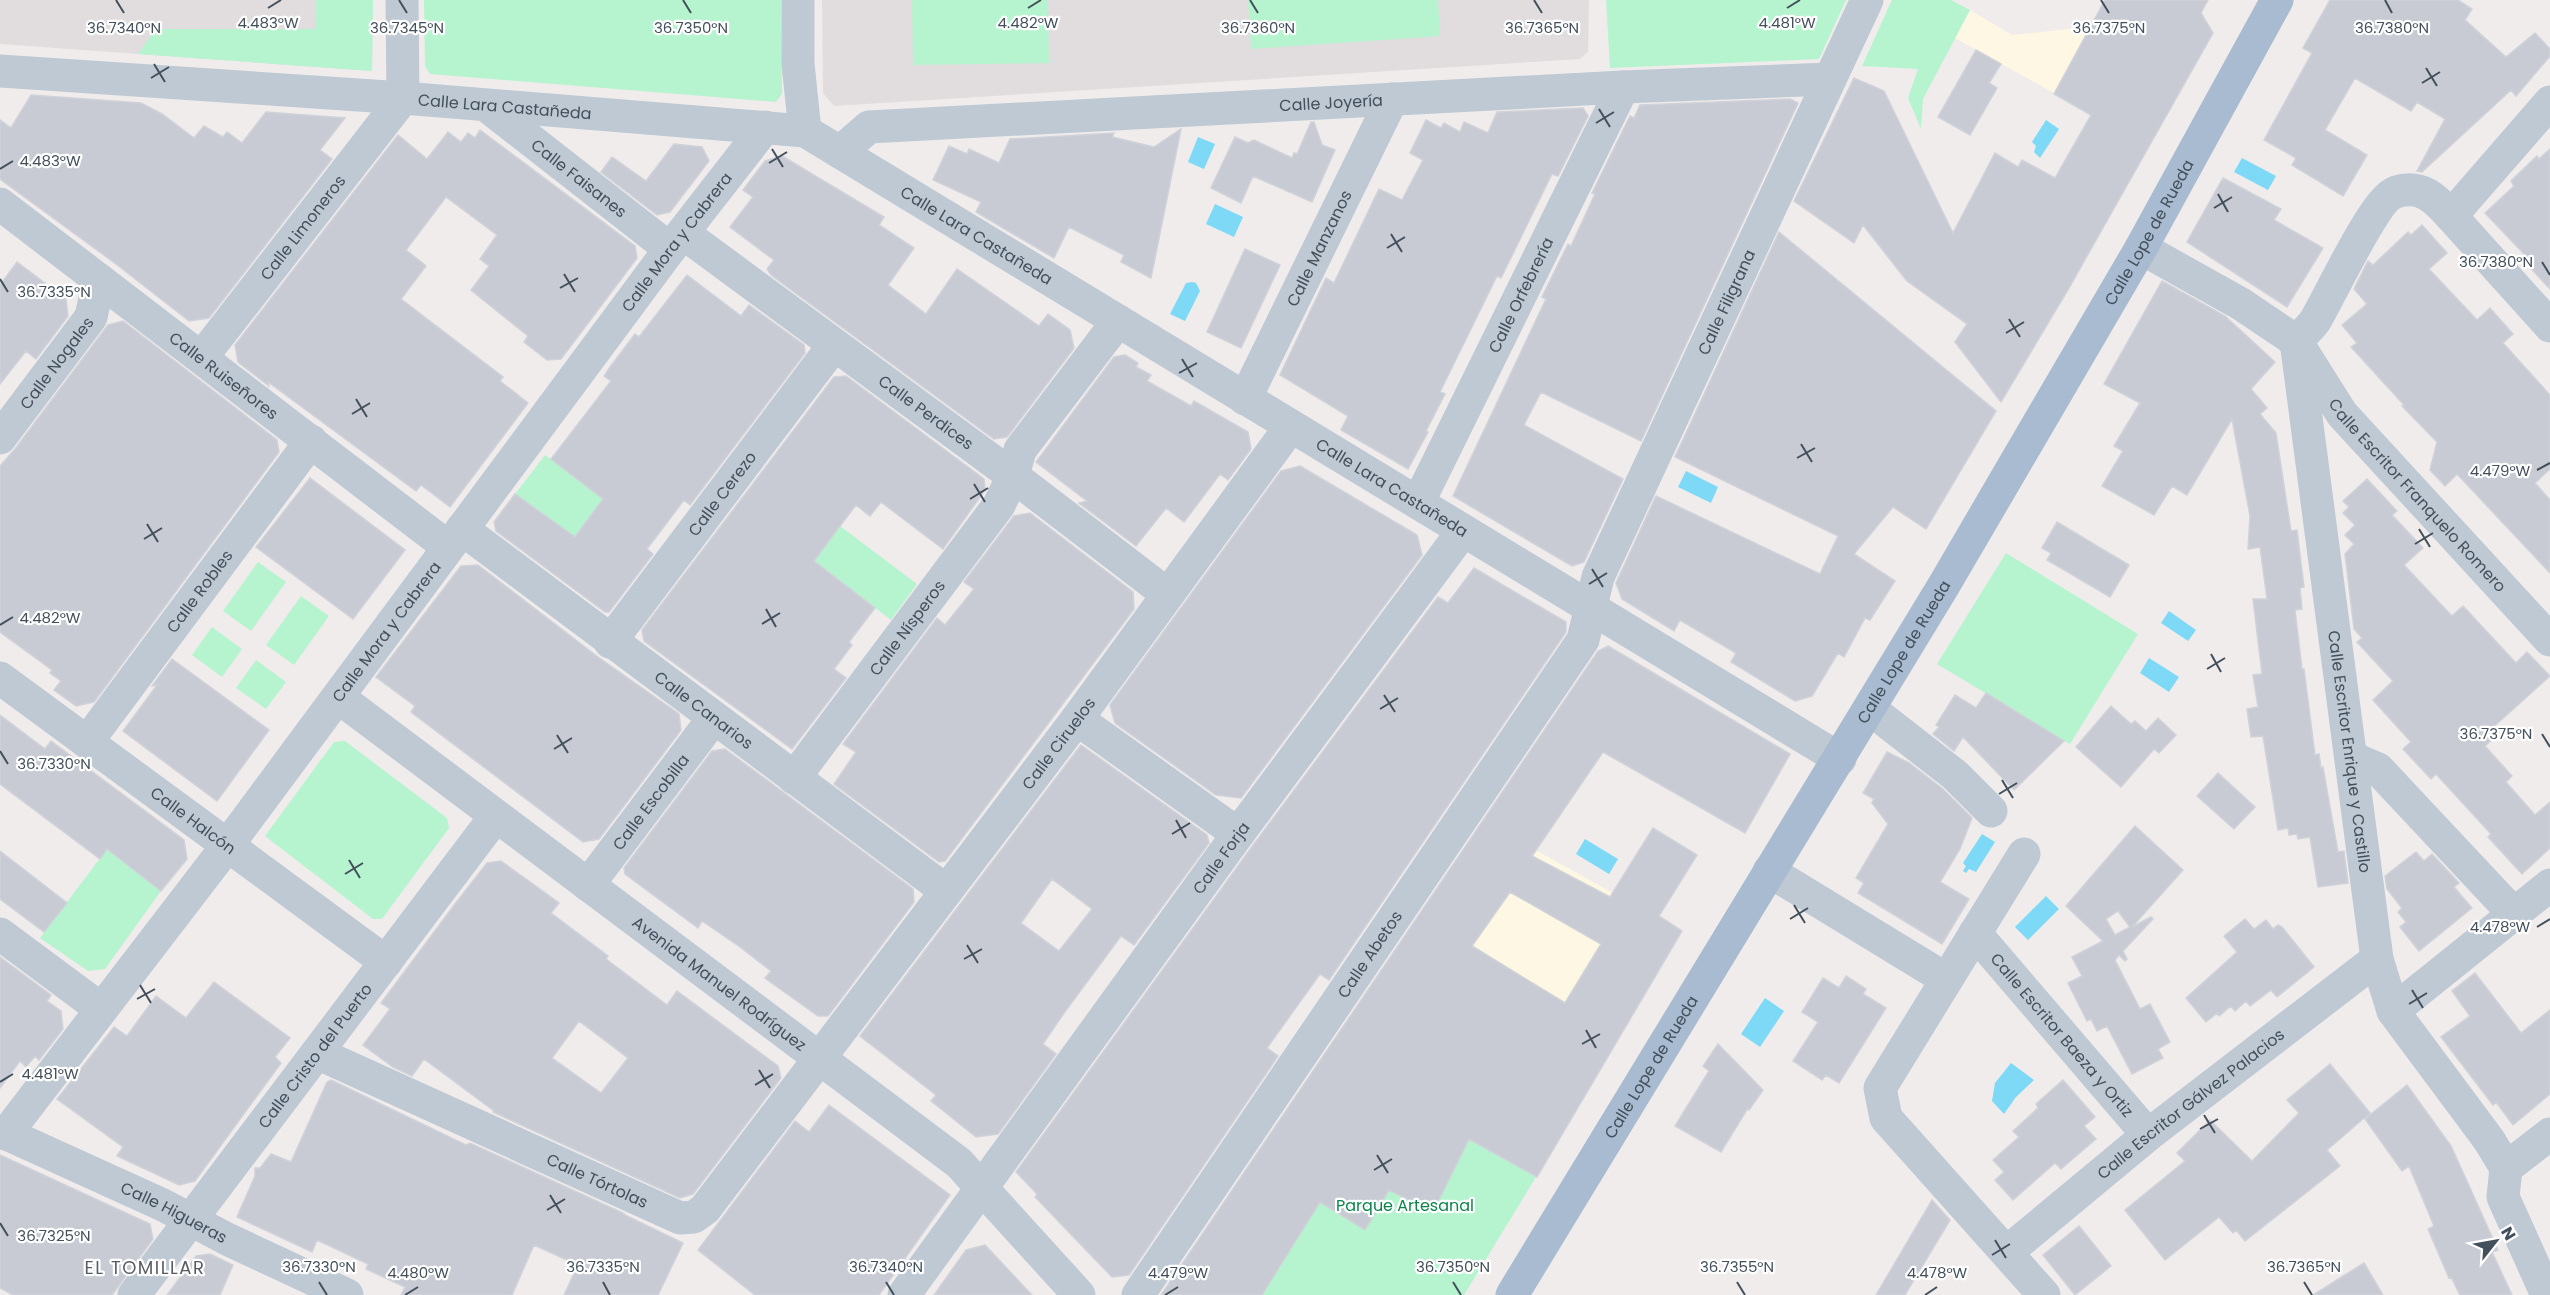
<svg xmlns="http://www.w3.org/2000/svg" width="2550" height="1295" viewBox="0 0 2550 1295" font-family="Poppins,sans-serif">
<rect width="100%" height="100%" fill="#f0ecec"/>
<path fill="#fef7e3" d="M1970 10 2012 35 2126 23 2212 30 2213 33 2149 146 1955 38Z
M1537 851 1682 931 1537 1177 1378 1084Z"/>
<path fill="#e1ddde" d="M0 0H373L372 71 0 44Z
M822 0H1589L1588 52 1580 59 834 106 823 93Z"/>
<path fill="#b5f4cf" d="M316 0H373L372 71 138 54 156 29H315Z
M424 0H781L782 94 776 102 430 74 425 66Z
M912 0H1048L1049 63 913 65Z
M1248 0H1438L1440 36 1251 49Z
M1606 0H1846L1819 59 1610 68Z
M1892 0H1951L1970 10 1923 99 1921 129 1908 98 1918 69 1862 66Z
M545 455 603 499 574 538 515 494Z
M840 526 917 584 891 620 814 561Z
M2006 553 2138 634 2070 744 1937 664Z
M258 562 286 582 251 631 223 611Z
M301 596 329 616 294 665 266 645Z
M212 627 242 649 222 677 192 655Z
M256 660 286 682 266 709 236 688Z
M345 741 447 818 449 828 382 919H373L265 836 334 742Z
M107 849 161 891 105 969 88 971 40 938Z
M1378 1084 1536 1177 1464 1295H1236Z"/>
<path fill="#7dd9f6" d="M2046 120 2059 129 2040 158 2034 152 2036 146 2032 142Z
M1198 137 1215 144 1204 169 1188 162Z
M2242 158 2276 176 2268 190 2234 172Z
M1215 204 1243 217 1234 237 1206 224Z
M1192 282 1196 283 1200 291 1185 321 1170 314 1186 283Z
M1686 471 1718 487 1711 503 1678 487Z
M2169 611 2196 630 2188 641 2161 623Z
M2149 658 2179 677 2169 692 2140 673Z
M1982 834 1995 842 1976 872 1969 869 1966 873 1963 871 1966 866 1963 863Z
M1585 839 1618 859 1609 874 1576 854Z
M2046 896 2059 909 2028 940 2015 927Z
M1765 998 1784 1011 1760 1047 1741 1034Z
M2011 1063 2034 1080 2016 1097 2004 1114 1992 1101 1995 1083Z"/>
<path fill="#c8cbd3" stroke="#d0d2d9" stroke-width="1.5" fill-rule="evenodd" d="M2105 0H2208L2201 13 2213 33 2069 288 2001 402 1955 342 1967 324 1907 281 1863 225 1854 243 1794 201 1854 78 1884 91 1953 233 1995 153 2018 167 2022 160 2055 178 2091 115 2054 94Z
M2330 0H2458L2472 9 2465 20 2506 57 2535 33 2550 49V56L2516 96 2511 90 2422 172 2417 171 2445 119 2417 102 2411 111 2355 78 2325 130 2367 155 2343 196 2292 165 2296 158 2264 140 2312 53 2303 48Z
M1976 50 2001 64 1989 83 1997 88 1970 135 1938 117Z
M31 95 141 103 162 114 194 138 204 126 223 137 227 132 242 143 266 112 345 118 320 150 332 159 209 318 189 321 116 264 0 179V120L11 128Z
M1790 99 1798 103 1641 441 1541 392 1524 425 1623 479 1584 562 1572 566 1453 496 1546 299 1542 297 1568 244 1571 246 1595 194 1592 193 1630 116 1634 118 1640 105Z
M1583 108 1588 116 1558 176 1552 174 1501 278 1497 276 1440 392 1445 394 1426 431 1428 432 1408 469 1341 430 1348 416 1280 375 1326 278 1334 283 1379 189 1402 200 1423 160 1410 153 1426 120 1441 128 1444 123 1460 132 1464 122 1488 133 1497 112Z
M1311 122H1314L1322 145 1335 150 1312 202 1253 176 1241 203 1211 188 1235 137 1248 143 1254 140 1292 158 1294 153 1297 154Z
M1181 129 1151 278 1121 262 1124 255 1069 227 1054 258 976 212 981 202 933 180 949 146 967 154 969 149 999 163 1010 139 1114 133 1112 137 1154 147Z
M480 130 635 246 637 258 561 359 547 360 524 342 528 336 471 290 489 266 480 259 497 235 446 197 406 250 426 266 401 299 503 377 500 381 528 403 450 507 421 485 416 491 268 382 269 386 238 362 235 345 398 135 427 159 448 132 461 142 468 133 475 138Z
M674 144 702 147 709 161 670 212 657 215 601 172 612 157 646 181Z
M2550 149V289L2522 259 2526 256 2485 213 2514 186 2511 181 2537 156 2539 159Z
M782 156 884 217 879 225 914 248 888 285 926 314 957 269 1039 326 1048 314 1070 330 1074 348 1007 437 994 439 771 275 767 269 774 260 730 227 753 197 743 190 765 161Z
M2223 178 2281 209 2274 220 2323 248 2287 307 2187 242Z
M2422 225 2447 253 2429 269 2477 320 2490 308 2513 334 2503 343 2550 395V469L2535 483 2550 500V573L2457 474 2445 486 2430 470 2437 442 2402 406 2404 405 2351 347 2357 343 2342 325 2367 304 2354 289 2368 261 2373 265 2408 232 2411 235Z
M1779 232 1996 411 1926 529 1893 507 1854 554 1895 581 1870 620 1865 618 1844 657 1838 653 1812 696 1795 701 1731 662 1736 653 1680 620 1674 631 1622 599 1616 583 1656 496 1820 574 1838 536 1675 457Z
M1245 249 1280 265 1241 348 1207 332Z
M17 262 66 299 68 316 36 359 26 351 0 384V285Z
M687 275 741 316 749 305 804 345 805 353 690 505 684 500 647 549 653 554 609 612H605L496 531 494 522 515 494 575 537 603 499 551 459 611 381 604 376 610 367 635 334 639 337Z
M2162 281 2225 316 2275 362 2251 389 2267 408 2260 414 2276 433 2291 531 2297 530 2304 587 2300 588 2302 609 2295 610 2302 669H2304L2315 755 2319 754 2321 768 2323 767 2338 852 2344 851 2348 883 2318 887 2310 837 2298 839 2297 834 2289 835 2288 828 2278 830 2263 736 2251 737 2247 709 2258 707 2253 675 2262 674 2253 599H2267L2260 547 2248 549 2250 516 2232 419 2187 495 2172 486 2154 515 2102 486 2123 451 2114 446 2140 403 2104 384Z
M123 321 277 440 279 452 94 702 76 706 54 690 61 681 50 673 52 670 0 632V466L15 449 108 325Z
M1125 355 1138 363 1136 367 1151 375 1147 381 1191 406 1194 401 1248 432 1251 449 1228 480 1220 474 1184 522 1166 508 1136 546 1079 503 1087 501 1036 462 1114 357Z
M846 376 984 479 985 490 943 549 881 502 870 516 856 505 840 526 814 561 875 608 849 642 852 645 834 669 846 678 792 749 644 641 642 630 834 377Z
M1300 466 1417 535 1422 555 1241 798 1216 795 1115 723 1110 705 1281 471Z
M310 478 405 550 353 619 256 547Z
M2367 479 2397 511 2392 515 2423 548 2404 565 2452 616 2463 606 2516 663 2527 652 2550 676 2490 730 2496 736 2485 746 2512 776 2506 782 2535 815 2550 802V848L2522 874 2488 837 2491 834 2436 774 2431 779 2403 749 2411 742 2373 700 2393 681 2357 642 2362 638 2354 629 2345 554 2354 544 2345 535 2355 525 2343 513 2349 507 2343 501Z
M1030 513 1133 592 1134 609 945 861 939 862 834 784 856 752 843 744 937 618 945 625 974 589 964 582 1014 516Z
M2057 522 2129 565 2110 597 2047 560 2051 553 2042 548Z
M478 565 598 657 679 714 681 730 599 839 583 842 411 712 415 706 376 677 461 566Z
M1474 568 1566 622V632L1329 980 1320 974 1267 1048 1278 1056 1129 1275 1112 1277 1035 1197 1037 1194 1016 1172 1251 848 1438 597 1448 603Z
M1608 646 1790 754 1745 833 1603 752 1532 856 1610 897 1653 828 1697 855 1659 916 1682 931 1537 1177 1469 1139 1433 1212 1389 1190 1365 1230 1320 1202 1262 1295H1161L1598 651ZM1510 892 1601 944 1565 1003 1472 946Z
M172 659 269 730 217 801 123 731 157 685 152 686Z
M1986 693 2064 741 2014 790 1963 737 1954 751 1933 734 1939 727 1936 725 1955 695 1976 708Z
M2111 706 2131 724 2135 721 2146 731 2158 718 2176 735 2159 753 2154 749 2121 787 2076 747Z
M0 715 45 749 51 741 184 840 187 859 161 891 107 849 100 859 0 784Z
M1081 745 1207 835 1209 843 1134 945 1121 936 1064 1013 1043 1044 1056 1054 998 1134 976 1137 931 1101 936 1095 860 1036ZM1052 879 1092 909 1059 951 1021 923Z
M725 749 913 889 914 902 828 1016H818L765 978 771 971 740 947 702 921 698 928 625 874 624 868 712 751Z
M1887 752 1909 763 1943 789 1972 818 1960 849 1940 882 1969 899 1942 944 1858 893 1864 883 1856 878 1888 824 1872 803 1874 799 1863 793Z
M2218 773 2255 807 2234 829 2197 796Z
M2135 826 2183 870 2132 927 2151 917 2153 919 2123 951 2127 959 2125 961 2119 955 2115 960 2140 1009 2150 1004 2170 1042 2158 1049 2163 1058 2132 1074 2107 1026 2097 1031 2091 1019 2087 1021 2068 983 2082 976 2072 957 2103 941 2066 906ZM2118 911 2130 927 2115 935 2106 919Z
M0 851 67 903 44 932 0 899Z
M2416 852 2424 861 2432 854 2459 883 2454 887 2472 908 2419 951 2400 927 2406 922 2398 912 2402 908 2387 889 2385 876Z
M501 861 559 903 551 913 608 956 606 959 667 1005 677 991 778 1066 781 1078 693 1194 680 1198 493 1112 494 1111 424 1059 412 1076 393 1067 363 1045 390 1009 381 1003 455 904 487 863ZM579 1021 628 1058 601 1093 552 1058Z
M2245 919 2254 929 2266 920 2273 929 2278 925 2282 927 2314 967 2277 997 2271 990 2250 1006 2246 1001 2235 1011 2231 1006 2219 1016 2217 1013 2206 1022 2186 998 2237 952 2224 936Z
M0 957 51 995 47 1001 61 1011 63 1029 39 1060 35 1056 26 1067 20 1061 0 1088Z
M2475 973 2521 1033 2550 1010V1094L2513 1125 2496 1102 2493 1105 2441 1037 2470 1016 2452 991Z
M1846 976 1866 989 1863 994 1886 1008 1839 1083 1826 1075 1822 1080 1793 1061 1818 1022 1802 1012 1823 978 1839 988Z
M214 982 290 1038 275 1057 281 1063 195 1181 179 1185 117 1156 123 1147 57 1099 114 1027 127 1036 156 996 186 1018Z
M1718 1044 1763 1090 1749 1110 1748 1108 1721 1152 1675 1126 1709 1071 1703 1066Z
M2330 1064 2370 1113 2327 1150 2340 1166 2245 1241 2236 1230 2233 1233 2219 1217 2165 1260 2125 1210 2185 1161 2177 1153 2210 1120 2252 1161 2299 1113 2287 1100Z
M331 1080 466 1145 470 1143 625 1214H623L683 1243 658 1295H564L578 1265 534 1245 512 1295H401L405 1287 366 1269 368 1264 317 1240 312 1252 237 1217 255 1176V1168H260L271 1154 291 1162 327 1082Z
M2063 1080 2095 1117 2084 1126 2096 1139 2061 1169 2055 1163 2013 1200 1995 1180 2004 1172 1993 1160 2019 1137 2013 1131 2038 1108 2036 1104Z
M2407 1085 2451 1146 2498 1250 2492 1252 2512 1295H2460L2451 1277 2449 1278 2428 1229 2434 1226 2409 1166 2402 1171 2365 1119Z
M829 1105 950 1195 879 1295H755L698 1250 795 1121 809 1132Z
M0 1155 150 1224 153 1239 112 1295H13L0 1288Z
M1932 1200 1950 1220 1905 1295H1876Z
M2079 1226 2111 1266 2075 1295 2043 1255Z
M985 1245 1032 1295H934L966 1250Z
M210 1254 233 1265 220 1295H167L196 1256Z
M2364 1263 2383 1295H2313Z"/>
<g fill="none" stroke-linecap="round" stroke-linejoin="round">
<g stroke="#bec9d4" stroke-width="33">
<path d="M798 0V64L805 131"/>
<path id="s1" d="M0 71 403 98 805 131 1840 759"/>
<path id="s2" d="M487 106 670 249"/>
<path id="s3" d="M840 152 869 127 1623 87 1830 79"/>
<path id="s4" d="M0 204 448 547"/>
<path d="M2451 216 2550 326"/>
<path id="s5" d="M683 233 1013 476 1167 594"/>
<path id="s6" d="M2141 248 2241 304 2296 341 2342 414 2550 640"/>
<path id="s7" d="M2296 341 2377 959 2393 1011 2489 1140 2506 1168 2503 1197 2547 1295"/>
<path d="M2296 341C2302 335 2310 328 2315 321 2329 298 2375 198 2396 192 2421 184 2435 198 2451 216L2550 102"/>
<path id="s8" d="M202 357 403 98 402 0"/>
<path id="s9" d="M1245 399 1392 99"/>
<path id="s10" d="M0 438 91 317 99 280"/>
<path id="s11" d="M1418 503 1623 87"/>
<path id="s12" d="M462 529 945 890"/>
<path id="s13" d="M610 642 834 345"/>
<path id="s14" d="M0 678 386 962"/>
<path id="s15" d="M338 697 959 1163 1079 1295"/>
<path d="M1870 709 1955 775 1991 811"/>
<path d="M1077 719 1238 834"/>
<path id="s16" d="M87 742 311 441"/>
<path d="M2352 758 2378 769 2514 914"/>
<path id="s17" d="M794 778 999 505 1013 476 1020 450 1118 321"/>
<path d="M2024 854 1880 1088 1886 1118 2044 1295"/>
<path d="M1769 871 1946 979"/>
<path id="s18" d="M588 885 713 719"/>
<path id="s19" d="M1975 933 2148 1135"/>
<path d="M0 934 101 1009"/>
<path d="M2393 1011 2550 885"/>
<path id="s20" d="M317 1053 680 1218 694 1217 705 1209 1077 719 1291 426"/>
<path id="s21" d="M0 1131 163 1205 227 1239 347 1295"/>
<path id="s22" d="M6 1134 227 846 670 249 765 127"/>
<path d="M2506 1168 2550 1134"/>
<path id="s23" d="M2007 1252 2148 1135 2377 959"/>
<path id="s24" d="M134 1295 495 817"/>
<path id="s25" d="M904 1295 1238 834 1463 531"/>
<path id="s26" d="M1138 1295 1583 640 1598 577 1867 0"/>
</g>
<path stroke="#a9bbd0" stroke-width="33" id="s27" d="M1512 1295 1944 585 2141 248 2277 0"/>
</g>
<path fill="none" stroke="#43505c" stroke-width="2" d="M116 0 124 13M399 0 407 13M683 0 691 13M1250 0 1258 13M1534 0 1542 13M2101 0 2109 13M2385 0 2392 13M268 8 281 0M1028 8 1041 0M1787 8 1800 0M154 64 165 82M2426 68 2437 86M151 78 169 67M2422 83 2440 72M1599 109 1610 127M1596 123 1614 112M772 149 783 167M769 163 787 152M0 169 13 161M2218 194 2228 212M2214 208 2232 197M1391 234 1402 252M1387 248 1405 237M2542 262 2550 275M564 274 575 292M0 279 8 292M560 288 578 278M2009 319 2020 337M2006 333 2024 322M1182 359 1193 377M1179 373 1197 363M356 399 367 417M352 414 370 403M1801 444 1812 462M1797 458 1815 448M2537 470 2550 463M974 484 985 502M970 499 988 488M147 524 158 542M2419 529 2430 547M144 539 162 528M2415 544 2433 533M1592 569 1603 587M1589 584 1607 573M766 609 776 627M762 624 780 613M0 625 13 617M2211 654 2221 672M2207 669 2225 658M1384 695 1395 712M1380 709 1398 698M2542 734 2550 747M557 735 568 753M554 749 572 738M0 751 8 764M2002 780 2013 798M1999 794 2017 783M1176 820 1186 838M1172 834 1190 823M349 860 360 878M345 874 363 863M1794 905 1805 923M1790 919 1808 908M2537 927 2550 919M967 945 978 963M964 959 982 949M140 985 151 1003M2412 990 2423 1008M137 999 155 989M2409 1004 2427 993M1586 1030 1596 1048M1582 1044 1600 1034M759 1070 770 1088M0 1082 13 1074M755 1085 773 1074M2204 1115 2215 1133M2200 1129 2218 1119M1377 1155 1388 1173M1374 1170 1392 1159M550 1195 561 1213M547 1210 565 1199M0 1223 8 1236M1995 1240 2006 1258M1992 1255 2010 1244M319 1282 327 1295M603 1282 610 1295M886 1282 894 1295M1453 1282 1461 1295M1737 1282 1745 1295M2304 1282 2312 1295M405 1295 418 1287M1165 1295 1178 1287M1925 1295 1937 1287"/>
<g text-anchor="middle" stroke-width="4.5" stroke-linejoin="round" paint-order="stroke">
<g font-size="16" fill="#43505c" stroke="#fff">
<text dy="6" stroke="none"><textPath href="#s3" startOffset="501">Calle Joyería</textPath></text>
<text dy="6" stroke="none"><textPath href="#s1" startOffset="506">Calle Lara Castañeda</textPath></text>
<text dy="6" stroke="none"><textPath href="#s2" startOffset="117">Calle Faisanes</textPath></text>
<text dy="6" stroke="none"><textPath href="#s8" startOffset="164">Calle Limoneros</textPath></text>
<text dy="6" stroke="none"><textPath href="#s27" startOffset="1239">Calle Lope de Rueda</textPath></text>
<text dy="6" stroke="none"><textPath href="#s1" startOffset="1008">Calle Lara Castañeda</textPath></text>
<text dy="6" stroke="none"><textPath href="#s22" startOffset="1116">Calle Mora y Cabrera</textPath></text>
<text dy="6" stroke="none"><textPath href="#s9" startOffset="168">Calle Manzanos</textPath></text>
<text dy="6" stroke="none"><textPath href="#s11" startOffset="232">Calle Orfebrería</textPath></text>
<text dy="6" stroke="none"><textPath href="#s26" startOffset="1160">Calle Filigrana</textPath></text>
<text dy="6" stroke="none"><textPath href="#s10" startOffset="94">Calle Nogales</textPath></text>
<text dy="6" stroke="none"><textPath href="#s4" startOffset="282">Calle Ruiseñores</textPath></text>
<text dy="6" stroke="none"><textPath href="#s5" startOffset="302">Calle Perdices</textPath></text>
<text dy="6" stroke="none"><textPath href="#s1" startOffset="1494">Calle Lara Castañeda</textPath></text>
<text dy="6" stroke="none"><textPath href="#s13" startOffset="186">Calle Cerezo</textPath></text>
<text dy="6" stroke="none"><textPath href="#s6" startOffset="378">Calle Escritor Franquelo Romero</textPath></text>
<text dy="6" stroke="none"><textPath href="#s16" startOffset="188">Calle Robles</textPath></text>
<text dy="6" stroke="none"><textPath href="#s17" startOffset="188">Calle Nísperos</textPath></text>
<text dy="6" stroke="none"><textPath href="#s22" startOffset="630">Calle Mora y Cabrera</textPath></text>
<text dy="6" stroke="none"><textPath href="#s27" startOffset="753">Calle Lope de Rueda</textPath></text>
<text dy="6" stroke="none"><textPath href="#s12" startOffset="302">Calle Canarios</textPath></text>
<text dy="6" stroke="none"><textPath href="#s20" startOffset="1011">Calle Ciruelos</textPath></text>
<text dy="6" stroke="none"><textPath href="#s7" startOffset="414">Calle Escritor Enrique y Castillo</textPath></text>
<text dy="6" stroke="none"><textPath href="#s18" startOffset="104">Calle Escobilla</textPath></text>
<text dy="6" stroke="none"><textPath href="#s14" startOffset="240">Calle Halcón</textPath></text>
<text dy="6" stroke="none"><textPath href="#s25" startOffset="540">Calle Forja</textPath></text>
<text dy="6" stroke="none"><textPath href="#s26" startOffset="412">Calle Abetos</textPath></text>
<text dy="6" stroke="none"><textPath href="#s15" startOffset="477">Avenida Manuel Rodríguez</textPath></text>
<text dy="6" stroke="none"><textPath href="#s19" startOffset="134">Calle Escritor Baeza y Ortiz</textPath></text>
<text dy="6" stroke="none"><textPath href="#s24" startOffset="300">Calle Cristo del Puerto</textPath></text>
<text dy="6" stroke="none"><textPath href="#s27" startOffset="267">Calle Lope de Rueda</textPath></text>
<text dy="6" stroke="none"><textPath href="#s23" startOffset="236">Calle Escritor Gálvez Palacios</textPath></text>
<text dy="6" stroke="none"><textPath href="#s20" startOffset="308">Calle Tórtolas</textPath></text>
<text dy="6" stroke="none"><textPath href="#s21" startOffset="192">Calle Higueras</textPath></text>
</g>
<g font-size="16" fill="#0c854c" stroke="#fff">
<text x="1405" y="1211">Parque Artesanal</text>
</g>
<g font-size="18" letter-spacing="1.5" fill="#595d63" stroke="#fff">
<text x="145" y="1274">EL TOMILLAR</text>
</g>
</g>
<g font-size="15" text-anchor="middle" fill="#43505c" stroke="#fff" stroke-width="4.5" stroke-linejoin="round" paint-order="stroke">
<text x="1787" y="28">4.481°W</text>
<text x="1028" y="28">4.482°W</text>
<text x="268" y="28">4.483°W</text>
<text x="124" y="33">36.7340°N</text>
<text x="407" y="33">36.7345°N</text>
<text x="691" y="33">36.7350°N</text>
<text x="1258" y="33">36.7360°N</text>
<text x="1542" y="33">36.7365°N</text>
<text x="2109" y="33">36.7375°N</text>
<text x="2392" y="33">36.7380°N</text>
<text x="50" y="166">4.483°W</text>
<text x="2496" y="267">36.7380°N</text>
<text x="54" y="297">36.7335°N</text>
<text x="2500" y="476">4.479°W</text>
<text x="50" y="623">4.482°W</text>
<text x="2496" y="739">36.7375°N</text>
<text x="54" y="769">36.7330°N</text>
<text x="2500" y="932">4.478°W</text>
<text x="50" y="1079">4.481°W</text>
<text x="54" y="1241">36.7325°N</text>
<text x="319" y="1272">36.7330°N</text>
<text x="603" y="1272">36.7335°N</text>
<text x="886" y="1272">36.7340°N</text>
<text x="1453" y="1272">36.7350°N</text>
<text x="1737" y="1272">36.7355°N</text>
<text x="2304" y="1272">36.7365°N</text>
<text x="418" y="1278">4.480°W</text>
<text x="1178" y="1278">4.479°W</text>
<text x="1937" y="1278">4.478°W</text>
</g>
<g transform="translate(2496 1241) rotate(59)" stroke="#ffffff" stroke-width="4.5" paint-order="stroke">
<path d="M0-4.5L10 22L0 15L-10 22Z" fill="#43505c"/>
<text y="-9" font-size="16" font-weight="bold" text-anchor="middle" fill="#43505c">N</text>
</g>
</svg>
